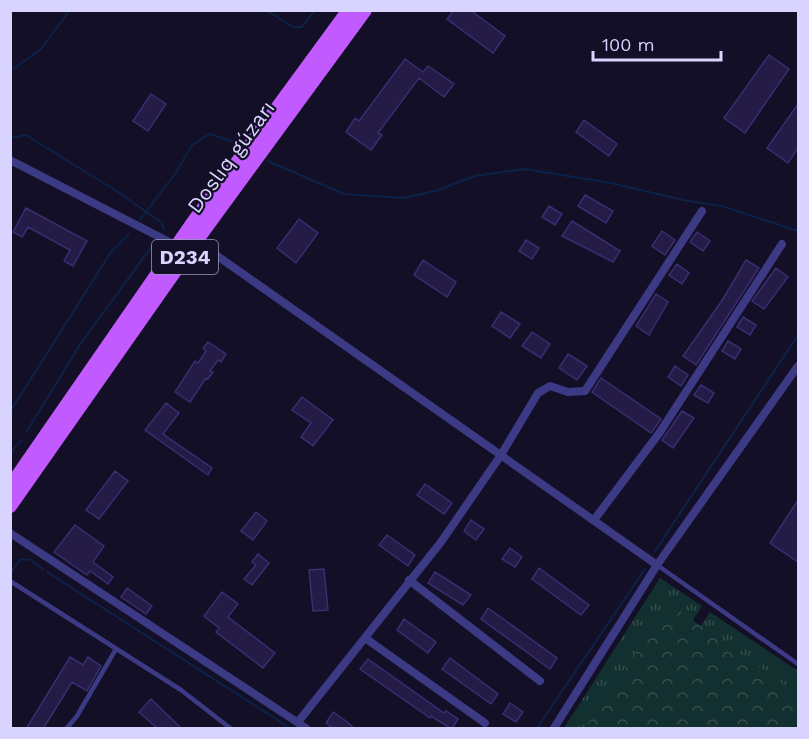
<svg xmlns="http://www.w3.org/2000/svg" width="809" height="739" viewBox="0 0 809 739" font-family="'Work Sans',sans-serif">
<defs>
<pattern id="grass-tufts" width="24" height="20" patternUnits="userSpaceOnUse" patternTransform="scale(1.5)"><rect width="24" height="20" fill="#12302f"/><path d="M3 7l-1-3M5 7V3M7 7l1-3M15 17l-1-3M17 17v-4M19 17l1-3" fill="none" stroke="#344d4e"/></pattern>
<pattern id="park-crowns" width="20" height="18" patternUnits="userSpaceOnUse" patternTransform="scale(1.5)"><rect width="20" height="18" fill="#12302f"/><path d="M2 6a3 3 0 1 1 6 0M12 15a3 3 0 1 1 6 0" fill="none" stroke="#344d4e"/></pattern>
</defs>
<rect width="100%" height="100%" fill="#130f26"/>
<path fill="url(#grass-tufts)" d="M660 578 702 606 688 628 603 728H564Z
M710 612 798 671V705L696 633Z"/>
<path fill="url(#park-crowns)" d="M668 603 798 694V728H585Z"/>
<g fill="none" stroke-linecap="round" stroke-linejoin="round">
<path stroke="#0c2248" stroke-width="2" d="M266 10 293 27H302L315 10
M10 71 40 50 70 10
M10 138 26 135 118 192 162 223 164 230
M268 161 344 194 404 198 435 191 475 176 525 169 611 183 683 200 722 206 798 231
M140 220 177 171 192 145 210 134 233 142
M10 412 111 252 129 234
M27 431 81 343 158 238
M10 454 21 440
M655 551 798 335
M11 572 21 559 31 560 43 569
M47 572 290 728
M537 728 645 569"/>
</g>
<path fill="#241b47" stroke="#3b2d73" stroke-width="1.5" d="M454 10H470L505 36 493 53 447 19Z
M769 55 789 69 745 133 724 118Z
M405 59 423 72 428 66 454 84 444 97 419 78 378 133 382 135 371 150 346 132 355 118 359 121Z
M151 94 166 104 148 131 133 121Z
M798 104V148L788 163 767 148Z
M584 120 617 144 609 156 576 132Z
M585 195 613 211 606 223 578 206Z
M549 206 562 214 555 225 542 217Z
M26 208 87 241 73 266 64 261 70 250 28 227 22 237 13 232Z
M299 219 318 233 296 263 277 248Z
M572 221 620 251 613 262 562 236Z
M662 231 675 240 665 255 652 246Z
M697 232 710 241 703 251 690 242Z
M526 240 539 248 532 259 519 251Z
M423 260 456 282 447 297 414 275Z
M746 260 759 268 696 365 683 356 723 299Z
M677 264 689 273 682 284 669 275Z
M776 268 788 277 764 309 752 301Z
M656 294 668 302 649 335 636 326Z
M501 312 520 324 510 338 492 326Z
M743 317 756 325 750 335 737 327Z
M532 332 550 344 541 358 522 346Z
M728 341 741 349 735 359 722 351Z
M208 342 226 354 221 362 218 360 210 371 213 372 208 379 206 378 190 402 175 392 195 361 198 363 206 351 203 348Z
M568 354 587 366 577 380 559 368Z
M675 366 688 375 681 386 668 377Z
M601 378 661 419 651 433 592 392Z
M701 385 714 393 708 403 694 395Z
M302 397 333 420 313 446 301 437 311 423 292 410Z
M166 403 179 413 163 434 212 468 208 475 145 430Z
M682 411 694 418 673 448 662 440Z
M115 471 128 481 99 519 86 510Z
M425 484 452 503 444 514 417 495Z
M798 500V562L770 543Z
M256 512 267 521 253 540 241 531Z
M471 520 484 529 476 540 464 531Z
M75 525 104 546 93 562 113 577 108 584 90 571 87 575 54 552Z
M387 535 415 555 408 566 379 545Z
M510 548 522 557 515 567 502 559Z
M258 554 269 563 252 585 244 579 256 565 252 562Z
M539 568 589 605 581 615 532 579Z
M324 569 328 610 313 611 309 570Z
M435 572 471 595 463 605 428 583Z
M127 588 152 606 146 614 121 597Z
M222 592 238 604 228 617 275 653 263 668 216 632 219 628 204 616Z
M488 608 557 658 550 669 481 619Z
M404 619 436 642 428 653 397 630Z
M70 657 83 665 88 657 101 666 87 691 72 682 43 729H26Z
M450 658 498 694 491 704 442 669Z
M368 659 444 713 446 711 458 719 452 729 431 716 430 718 360 669Z
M151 699 182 729H158L139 712Z
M510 703 523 712 516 722 503 714Z
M333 712 346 721 355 729H334L326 723Z"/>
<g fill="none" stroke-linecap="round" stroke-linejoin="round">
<path stroke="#3d3a85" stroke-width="4.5" d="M657 565 798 664
M10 581 181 690 230 728
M67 728 77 716 116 649"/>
<path stroke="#3d3a85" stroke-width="8" d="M10 160 177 246
M196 241 657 565
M594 520 660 432 782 244
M10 533 306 728
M409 580 540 681
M365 638 485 723
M298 722 441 542 501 455 538 393 550 386 568 392 585 391 702 211
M554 728 657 565 798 366"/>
<path stroke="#c25bff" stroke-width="14" d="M10 487 192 224 349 10
M10 506 196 241 365 10"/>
</g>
<g text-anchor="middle" stroke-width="4.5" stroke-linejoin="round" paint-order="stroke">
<rect fill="#130f26" stroke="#9e99be" stroke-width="1.5" x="152" y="240" width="66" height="34" rx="4.5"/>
<g font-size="20" font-weight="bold" fill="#d9d4ff">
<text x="185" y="264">D234</text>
</g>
<g font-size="21" fill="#d9d4ff" stroke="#130f26">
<text transform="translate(231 157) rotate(-54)" y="7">Doslıq gúzarı</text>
</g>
</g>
<rect width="809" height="739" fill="none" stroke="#d9d4ff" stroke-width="24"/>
<path d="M593 51v9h128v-9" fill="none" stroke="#d9d4ff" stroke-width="3"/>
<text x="602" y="51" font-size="18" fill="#d9d4ff" stroke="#130f26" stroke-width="4.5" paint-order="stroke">100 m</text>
</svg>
